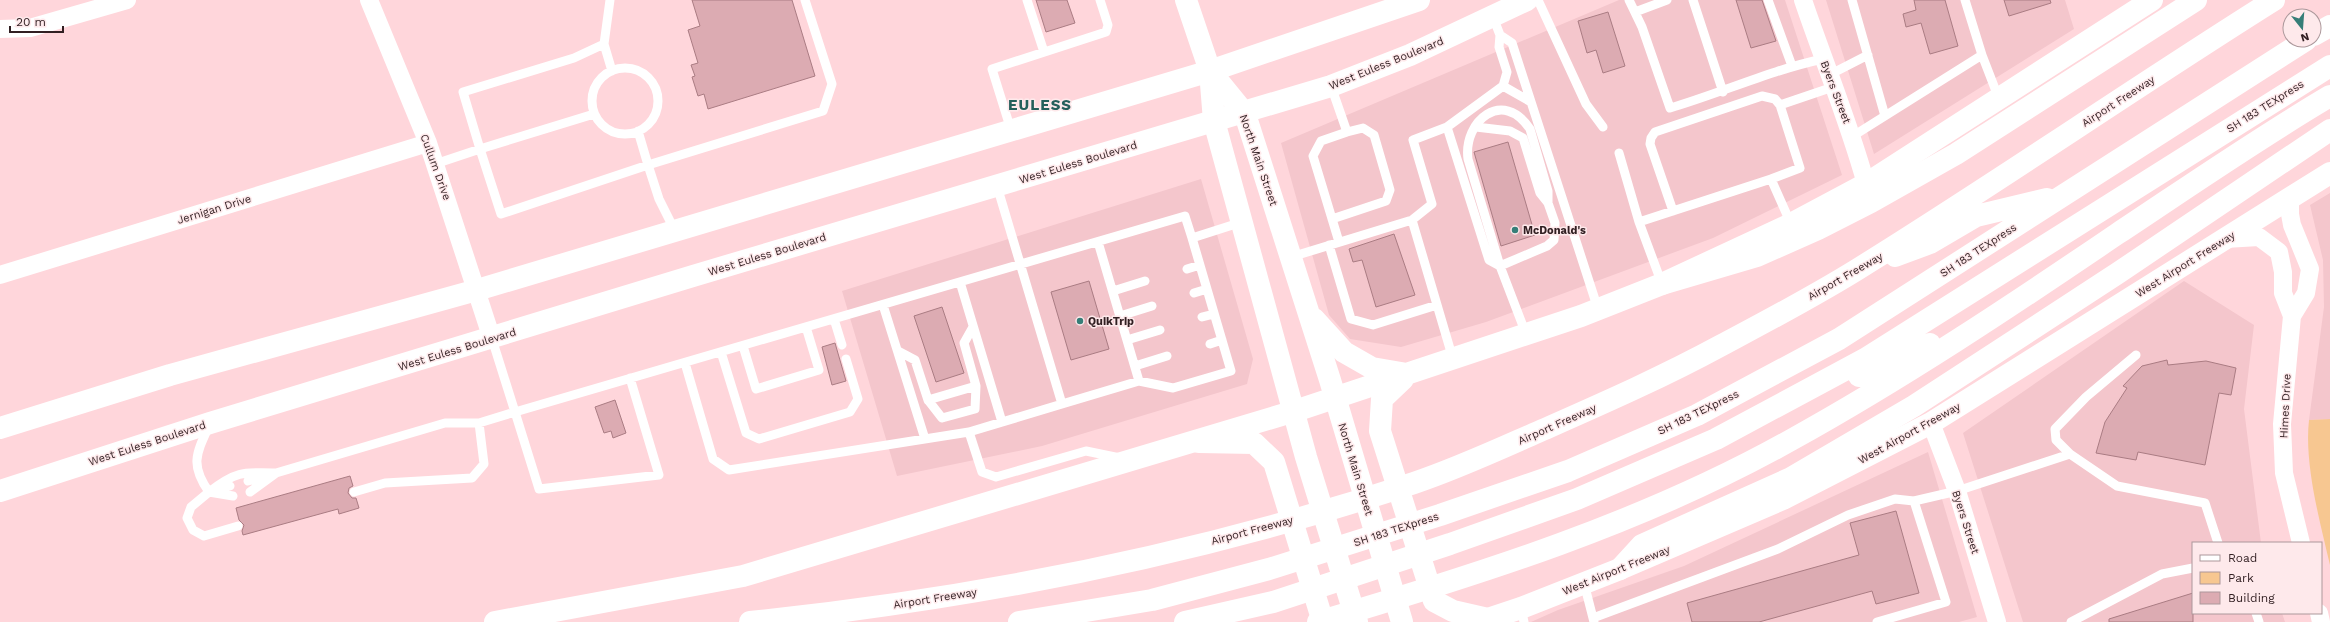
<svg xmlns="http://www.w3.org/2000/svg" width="2330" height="622" viewBox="0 0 2330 622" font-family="'Work Sans',sans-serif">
<rect width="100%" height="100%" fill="#ffd6db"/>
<path fill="#f4c6cc" d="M1619 0H1785L1842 175 1713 238 1486 322 1401 347 1350 339 1329 315 1281 143Z
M1826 0H2065L2074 29 1874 154Z
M1201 179 1253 359 1247 384 1042 446 897 476 842 291Z
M2330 193V419L2309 420 2324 307 2323 260 2310 205Z
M2184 281 2254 325 2244 409 2261 543H2193V613H2282L2285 622H2023L1963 433Z
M1928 452 1977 617 1959 622H1531L1558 610 1684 566Z"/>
<path fill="#f7c791" d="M2330 419V565C2320 522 2304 464 2309 420Z"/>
<path fill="#dcabb2" stroke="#aa7c83" d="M692 0H792L815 76 708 109 704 94 698 96 692 77 695 76 691 65 698 63 688 30 700 26Z
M1036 0H1067L1075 23 1046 32Z
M1736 0H1762L1776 41 1751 48Z
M1914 0H1945L1958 46 1930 54 1921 23 1906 27 1903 14 1916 10Z
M2004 0H2050L2051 3 2009 16Z
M1608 12 1625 66 1603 73 1596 50 1587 53 1578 21Z
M1508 142 1535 235 1501 246 1474 152Z
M1394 234 1415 295 1376 307 1362 260 1353 262 1349 249Z
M1089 281 1109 349 1071 360 1051 292Z
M942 307 964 373 936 382 914 316Z
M835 343 846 381 832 385 822 347Z
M2167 360 2168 365 2206 361 2236 368 2231 395 2219 393 2205 465 2138 452 2136 460 2096 453 2105 422 2127 388 2123 386 2142 366Z
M615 400 626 433 613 438 611 431 604 433 595 407Z
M350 476 353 486 349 488 348 493 352 498H356L359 508 339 514 338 509 243 535 242 531 244 525 239 520 236 508Z
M1896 511 1919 593 1876 604 1872 591 1759 622H1692L1687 603 1859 555 1850 523Z
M2193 593V622H2109V619Z"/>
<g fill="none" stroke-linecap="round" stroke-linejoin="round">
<path stroke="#fff" stroke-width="9" d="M1027 0 1044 52
M1538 0 1586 104 1603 127
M1629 0 1642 27 1670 108C1721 93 1771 70 1823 59
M1693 0 1723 92
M1768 0 1792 66
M1852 0 1885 116
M1635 12 1667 0
M1493 17 1500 35 1499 47 1507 72 1503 86 1447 127 1489 260 1500 266 1526 334
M1500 35 1512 43 1598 309
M604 44 612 71
M1982 55 1999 99
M592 101a33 33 0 1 1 66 0a33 33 0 1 1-66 0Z
M1829 75 1868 55
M1331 86 1347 132 1321 141 1313 156 1339 242
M1503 86 1531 102
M594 114 480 149 501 214 648 165 638 131
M1447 127 1413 140 1432 204 1412 220 1453 359
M1476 127 1510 131 1523 138 1540 193 1548 203 1555 223 1554 240 1547 246 1500 266 1468 159C1463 121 1503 88 1530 129L1548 191V203
M1011 130 992 69 1106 32 1108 25 1100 0
M1853 136 1982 55 1965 0
M1619 153 1639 222
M435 164 480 149 463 92 574 58 604 44 610 0
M1673 211 1650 144 1651 138 1655 132 1762 96 1775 99 1780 105
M1332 219 1386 201 1390 190 1374 135 1363 128 1347 132
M1791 224 1771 179 1800 168 1780 105 1833 87
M675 231 659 199 648 165 823 111 832 84 805 0
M1098 242 1139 381
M1329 245 1351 319 1373 325 1437 305
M1291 257 1412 220
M1187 269 1200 265
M960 282 1002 422
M1662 284 1639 222 1771 179
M1113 291 1145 281
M1194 293 1207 289
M883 305 925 439
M1120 316 1152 306
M1202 317 1214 314
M834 319 842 345
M492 339 515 412 1185 216 1192 238 1242 222
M1127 340 1160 330
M1210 344 1222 340
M743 346 756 389 819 370 806 327
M898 351 915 360 928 400 976 386 964 343 973 327
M721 352 746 433 759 439 850 412 858 399 846 359
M2136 355 2086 397 2055 429 2056 440 2070 454 2117 486 2205 503 2218 543
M685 363 713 459 729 470 969 432 1062 404 997 186
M1135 366 1167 356
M928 400 942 418 975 409 976 386
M1062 404 1139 381 1173 388 1231 371 1192 238
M209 426C196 454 190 465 209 492
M969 432 982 472 996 477 1086 451 1120 458
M248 481 267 476
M212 491 230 486
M209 492C236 471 243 472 276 473
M250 492 276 473 445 423H479L515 412 539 489 659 475 630 378
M354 492 385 483 472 478 484 464 479 423
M233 496 209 492 191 507 187 518 193 530 204 536 238 526
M1584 583 1594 622
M1521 608 1524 622
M2256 613 2259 622
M1593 618 1778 549 1848 515 1895 499 1914 501
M1877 622 1946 602 1914 501 1957 491 2070 454
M2071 622 2162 574 2193 568"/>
<path stroke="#fff" stroke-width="18" d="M369 0 428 143 492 339
M1803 0C1824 62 1849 122 1866 184
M0 29 30 28 127 0
M2290 198V214L2292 225 2310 269 2306 293 2292 316 2282 424 2284 473 2301 543
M2225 239 2259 237 2279 252 2283 272V293L2292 316
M0 275 428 143
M1931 423 1957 491 1997 622
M2319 613 2321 622"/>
<path stroke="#fff" stroke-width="22" d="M1186 0 1210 71 1214 121 1306 457 1357 622
M1210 71 1245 114 1330 380 1402 622
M1314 319 1344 352 1372 368 1407 374
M1403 379 1382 399 1380 431 1434 601 1453 611 1488 619
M1295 411 1581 316 1662 284 1791 224 1866 184 2152 0
M1199 442 1254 443 1274 462 1323 622
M1479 622 1521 608 1620 569 1783 499 1931 423 2330 173"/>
<path stroke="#fff" stroke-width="22" d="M0 428 170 375 477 290 1210 71 1419 0
M0 491 210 423 693 276 1331 86 1410 55 1527 0"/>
<path stroke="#fff" stroke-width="22" d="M2314 35 2330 26
M1895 256 1930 243 1976 216 2047 199
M1662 284 1757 256 1818 229 1871 202 1956 154 2196 0
M1859 376 1930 344
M1620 569 1642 545 1791 478 1914 406 2118 273 2330 130
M495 622 743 576 1295 411
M750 622C974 599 1201 554 1414 483 1456 469 1497 450 1538 432 1599 405 1661 378 1720 346 1769 320 1819 294 1866 264 2004 178 2137 86 2274 0
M1019 622 1152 600 1269 569 1440 515 1568 471 1697 415 1839 339 2306 40
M1185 622 1273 602 1450 544 1577 499 1716 439 1865 359 2330 66
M1318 622C1480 574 1643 523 1791 440 1903 378 2011 306 2117 234 2188 187 2257 139 2330 96"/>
</g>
<g fill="#367e78" stroke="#fee9eb" stroke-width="1.5">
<circle cx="1515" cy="230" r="4"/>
<circle cx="1080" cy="321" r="4"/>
</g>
<g text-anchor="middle" stroke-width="3" stroke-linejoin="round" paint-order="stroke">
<g font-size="11" fill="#311f22" stroke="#fee9eb">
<text transform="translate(1386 63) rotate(-22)" y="4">West Euless Boulevard</text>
<text transform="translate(1836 92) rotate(69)" y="4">Byers Street</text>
<text transform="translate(2118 101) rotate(-33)" y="4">Airport Freeway</text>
<text transform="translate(2265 106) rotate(-32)" y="4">SH 183 TEXpress</text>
<text transform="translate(1259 160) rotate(71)" y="4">North Main Street</text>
<text transform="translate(1078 162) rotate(-17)" y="4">West Euless Boulevard</text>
<text transform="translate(436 167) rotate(70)" y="4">Cullum Drive</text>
<text transform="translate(214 209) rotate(-17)" y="4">Jernigan Drive</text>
<text transform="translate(1978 250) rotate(-33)" y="4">SH 183 TEXpress</text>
<text transform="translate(767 254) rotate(-17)" y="4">West Euless Boulevard</text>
<text transform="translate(2185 264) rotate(-32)" y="4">West Airport Freeway</text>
<text transform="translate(1845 276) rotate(-30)" y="4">Airport Freeway</text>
<text transform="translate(457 349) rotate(-17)" y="4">West Euless Boulevard</text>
<text transform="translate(2285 406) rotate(-87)" y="4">Himes Drive</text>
<text transform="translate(1698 412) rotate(-26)" y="4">SH 183 TEXpress</text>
<text transform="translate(1557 424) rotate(-24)" y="4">Airport Freeway</text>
<text transform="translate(1909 433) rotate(-29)" y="4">West Airport Freeway</text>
<text transform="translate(147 443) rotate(-18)" y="4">West Euless Boulevard</text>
<text transform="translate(1356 469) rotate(73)" y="4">North Main Street</text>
<text transform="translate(1966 522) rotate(72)" y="4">Byers Street</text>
<text transform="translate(1396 529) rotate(-18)" y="4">SH 183 TEXpress</text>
<text transform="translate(1252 530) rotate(-15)" y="4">Airport Freeway</text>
<text transform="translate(1616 570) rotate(-22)" y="4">West Airport Freeway</text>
<text transform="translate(935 598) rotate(-9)" y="4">Airport Freeway</text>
</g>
<g font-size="11" font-weight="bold" fill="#311f22" stroke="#fee9eb" text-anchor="start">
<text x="1523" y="234">McDonald's</text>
<text x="1088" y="325">QuikTrip</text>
</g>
<g font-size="15" font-weight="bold" letter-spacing="1" fill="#255f5b" stroke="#fee9eb">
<text x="1040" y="110">EULESS</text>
</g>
</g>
<rect x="2192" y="542" width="130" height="72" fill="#fee9eb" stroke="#ac989b"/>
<rect x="2200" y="555" width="20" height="6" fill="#ffffff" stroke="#ac989b"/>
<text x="2228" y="562" font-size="12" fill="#311f22">Road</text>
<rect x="2200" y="572" width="20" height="12" fill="#f7c791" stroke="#ac989b"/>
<text x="2228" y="582" font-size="12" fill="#311f22">Park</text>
<rect x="2200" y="592" width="20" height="12" fill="#dcabb2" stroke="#ac989b"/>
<text x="2228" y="602" font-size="12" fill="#311f22">Building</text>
<g transform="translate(2302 28) rotate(163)"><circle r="19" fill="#fee9eb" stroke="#ac989b"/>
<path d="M0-3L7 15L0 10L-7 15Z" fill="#367e78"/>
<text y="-6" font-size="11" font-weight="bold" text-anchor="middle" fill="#311f22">N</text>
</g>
<path d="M10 26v6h53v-6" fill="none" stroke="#311f22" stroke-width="2"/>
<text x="16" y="26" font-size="12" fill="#311f22" stroke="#fee9eb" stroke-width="3" paint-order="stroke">20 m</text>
</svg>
